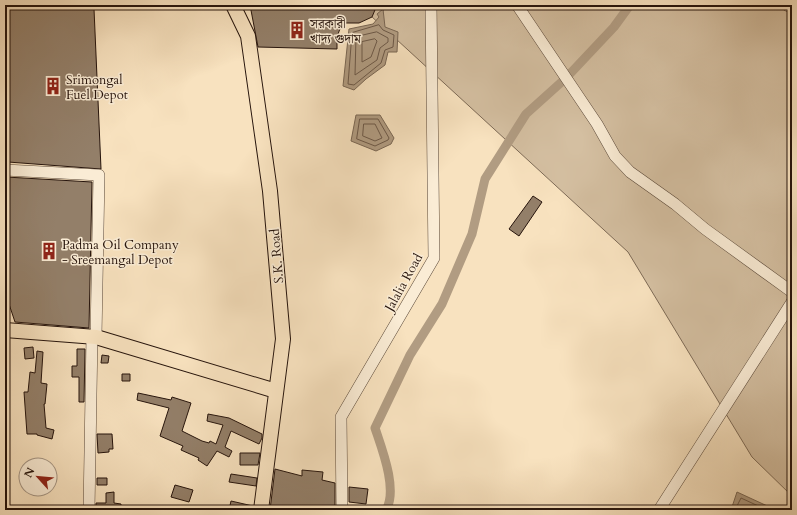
<svg xmlns="http://www.w3.org/2000/svg" width="797" height="515" viewBox="0 0 797 515" font-family="Cardo,'Noto Serif Bengali',serif">
<rect width="100%" height="100%" fill="#f8e2bf"/>
<filter id="stains"><feTurbulence type="fractalNoise" baseFrequency=".005" numOctaves="4"/><feColorMatrix values="0 0 0 0 .2 0 0 0 0 .09 0 0 0 0 .02 0 0 0 .5 -.17"/></filter>
<radialGradient id="worn" r=".72"><stop offset=".6" stop-color="#630" stop-opacity="0"/><stop offset="1" stop-color="#630" stop-opacity=".3"/></radialGradient>
<path fill="#d4bfa1" stroke="#7d6a56" d="M359 5H792V496L752 457 628 252Z"/>
<path fill="#b19c82" stroke="#796653" d="M383 9 385 27 398 32 397 52H388L385 65 366 79 354 90 343 86 349 29 373 24 379 17 377 14Z
M356 115H380L394 138 391 144 376 151 351 141Z
M737 492 776 510H731Z"/>
<g fill="none" stroke-linecap="round" stroke-linejoin="round">
<path stroke="#6c5847" stroke-width="1" d="M379 25 383 30 394 35 393 47 385 50 381 63 354 85 348 84 352 33Z
M377 32 388 38V42L380 48 377 60 355 75 356 37Z
M375 39 377 41 371 57 362 62V42Z
M360 119H378L389 138 388 140 375 146 357 139Z
M364 124H375L382 138 375 141 363 136Z
M735 510 741 498 767 510"/>
<path stroke="#b19c82" stroke-width="9" d="M386 510C398 490 382 449 375 428L410 355 442 304 472 234 485 179 526 114 566 78 614 27 630 5"/>
</g>
<path fill="#937f69" stroke="#26140c" d="M9 5 94 9 101 169 8 162Z
M250 5H377L372 17 359 23H342L337 37V49L258 47Z
M6 177 92 182 89 328 15 322 8 301 5 284Z
M533 196 542 202 519 236 509 229Z
M33 347 34 358 25 359 24 348Z
M77 349H85L84 402H79V377H72V366H77Z
M37 351 43 352 41 383 47 384 45 404H44L46 428 54 430 52 439 37 435V434H27L24 392H28L30 372 35 373Z
M102 355 109 356 108 363H101Z
M122 374H130V381H122Z
M138 393 171 400 172 397 191 403 182 431 202 441 209 443 210 441 216 444 223 425 207 421 208 414 229 418 262 434V438L259 444 231 431 225 447 232 451 229 457 217 451 207 466 198 460 199 458 181 450 183 446 160 436 169 408 137 400Z
M97 434H112L113 449H109V452L98 453Z
M240 453H260L258 465H240Z
M275 469 302 476V470L323 472 322 480 335 483V510H270Z
M231 474 257 478 256 486 229 482Z
M97 478H107V485H97Z
M175 485 193 490 189 502 171 497Z
M349 487 368 489 366 504 349 502Z
M114 492V503L121 504V510H96V503H106V493Z
M231 501 253 506V510H229Z"/>
<g fill="none" stroke-linecap="round" stroke-linejoin="round">
<g stroke="#5a4839" stroke-width="12">
<path id="minor" d="M517 5 597 124 615 156 630 172 675 204 705 229 792 292
M787 5 792 8
M5 170 99 175 96 337
M89 510 92 336
M342 510 341 417 434 258 431 5
M659 510 792 302"/>
</g>
<g stroke="#26140c" stroke-width="16">
<path id="major" d="M233 5 248 36 270 191 283 339 261 510
M5 330 96 337 276 391"/>
</g>
<use href="#minor" stroke="#faecd5" stroke-width="11"/>
<use href="#major" stroke="#f8e2bf" stroke-width="14"/>
</g>
<defs>
<g id="building-bare" transform="scale(1.38)"><path d="M-4-6H4V6H1V3H-1V6H-4ZM-2.5-4.3h1.7v1.8h-1.7ZM.8-4.3h1.7v1.8H.8ZM-2.5-1h1.7V.8h-1.7ZM.8-1h1.7V.8H.8Z" fill="#8f2418" stroke="#faecd5" stroke-width="2.5" paint-order="stroke"/></g>
</defs>
<g fill-rule="evenodd">
<use href="#building-bare" x="297" y="30"/>
<use href="#building-bare" x="53" y="86"/>
<use href="#building-bare" x="49" y="251"/>
</g>
<g text-anchor="middle" stroke-width="3" stroke-linejoin="round" paint-order="stroke">
<g font-size="13" fill="#26140c" stroke="#faecd5" text-anchor="start">
<text x="310" y="28">সরকারী<tspan x="310" dy="15">খাদ্য গুদাম</tspan></text>
<text x="66" y="84">Srimongal<tspan x="66" dy="15">Fuel Depot</tspan></text>
<text x="62" y="249">Padma Oil Company<tspan x="62" dy="15">- Sreemangal Depot</tspan></text>
</g>
<g font-size="13" fill="#26140c" stroke="#faecd5">
<text transform="translate(276 256) rotate(-95)" y="5">S.K. Road</text>
<text transform="translate(403 282) rotate(-61)" y="5">Jalalia Road</text>
</g>
</g>
<rect width="797" height="515" fill="none" stroke="#f8e2bf" stroke-width="20"/>
<rect x="6" y="6" width="785" height="503" fill="none" stroke="#26140c" stroke-width="2"/>
<rect x="10" y="10" width="777" height="495" fill="none" stroke="#26140c"/>
<g transform="translate(38 477) rotate(297)"><circle r="19" fill="#faecd5" stroke="#a59685"/>
<path d="M0-3L7 15L0 10L-7 15Z" fill="#8f2418"/>
<text y="-6" font-size="11" font-weight="bold" text-anchor="middle" fill="#26140c">N</text>
</g>
<rect width="100%" height="100%" filter="url(#stains)"/>
<rect width="100%" height="100%" fill="url(#worn)"/>
</svg>
